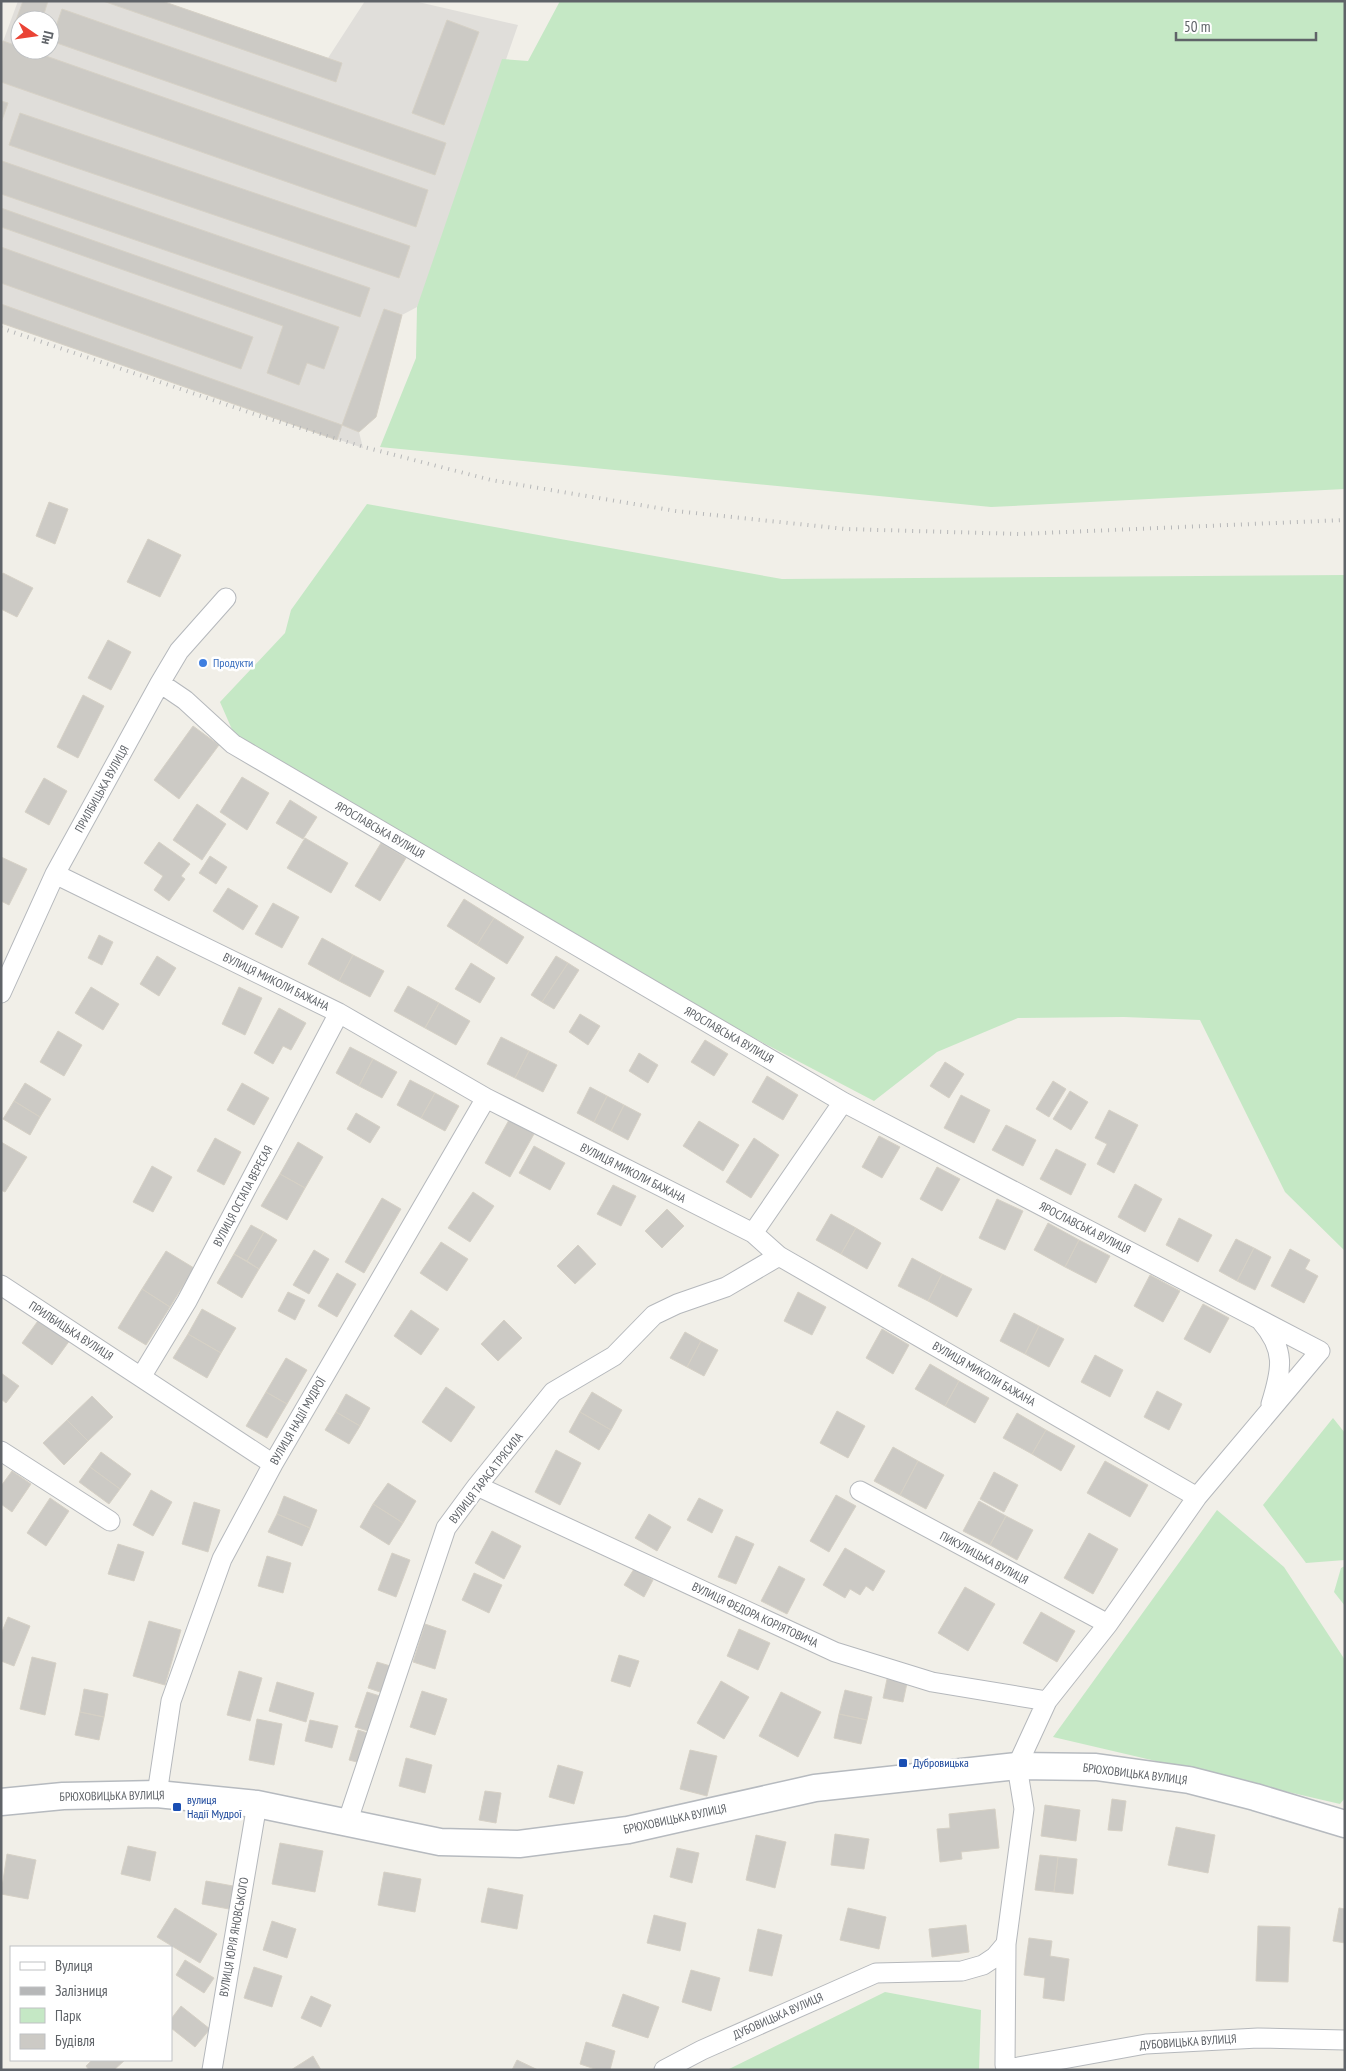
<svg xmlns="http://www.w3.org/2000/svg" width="1346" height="2071" viewBox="0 0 1346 2071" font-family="'PT Sans Narrow',sans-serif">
<rect width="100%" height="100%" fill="#f1efe8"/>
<path fill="#e0deda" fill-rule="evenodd" d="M18 1H162L328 58 365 1H414L518 25 431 275 417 307 402 315 376 417 359 432 363 448 1 323V47ZM20 20H50V50H20Z"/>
<path fill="#c5e8c5" d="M560 1H1345V489L991 507 380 447 416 358 417 307 502 59 528 61Z
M367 504 782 579 1345 575V1251L1285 1192 1200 1020 1124 1017 1018 1018 937 1052 874 1101 659 988 237 741 220 702 285 633 291 610Z
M1333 1418 1345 1433V1560L1306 1563 1263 1505Z
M1217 1510 1284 1567 1345 1660V1798L1340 1804 1053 1737Z
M1345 1566V1606L1334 1592 1341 1568Z
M885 1992 981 2010 979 2070H727Z"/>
<path fill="#cccac5" stroke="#d6d1c6" d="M23 1H48L42 20H20V25L15 23Z
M103 1H162L342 63 336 82Z
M62 9 446 143 435 175 51 41Z
M447 20 479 32 444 125 412 113Z
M3 41 20 47V50H29L428 190 416 227 1 82Z
M1 101 8 103 1 123Z
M20 113 410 246 399 278 9 145Z
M2 161 370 288 360 317 1 194Z
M1 208 339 327 324 369 307 363 299 385 267 373 283 326 1 227Z
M1 247 253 337 241 369 1 283Z
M1 304 342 425 337 440 1 323Z
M384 309 402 315 376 417 359 432 342 425Z
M49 502 68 509 55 544 36 536Z
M148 539 181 555 160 597 127 582Z
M3 573 33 588 17 617 1 609V577Z
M108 640 131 652 111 690 88 678Z
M83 695 104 706 78 758 57 747Z
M193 726 219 745 179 799 154 780Z
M242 777 269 793 247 830 220 812Z
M44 778 67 791 49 825 25 812Z
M290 800 317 817 303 839 276 823Z
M197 804 226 824 202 860 173 840Z
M305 838 348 863 331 893 287 868Z
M159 842 190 864 181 876 185 879 169 901 154 890 163 876 144 863Z
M381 843 406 858 380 901 355 886Z
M210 856 227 867 216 884 199 873Z
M1 857 27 869 9 905 1 901Z
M228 888 258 906 243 930 213 911Z
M464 899 494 918 477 945 447 926Z
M273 903 299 917 282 948 255 934Z
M494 918 524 937 507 964 477 945Z
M99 935 113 942 102 965 88 958Z
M322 938 353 955 339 981 308 964Z
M353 955 384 971 370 997 339 981Z
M157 956 176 968 159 996 140 984Z
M556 956 568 963 542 1002 531 995Z
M471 963 495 978 480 1003 455 989Z
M568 963 579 970 554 1009 542 1002Z
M408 986 439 1003 425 1028 394 1011Z
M91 987 119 1004 103 1030 75 1013Z
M239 987 262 998 245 1035 222 1024Z
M439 1003 470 1021 456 1045 425 1028Z
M279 1008 306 1023 291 1050 283 1046 273 1064 254 1053Z
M580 1014 600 1026 588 1045 569 1032Z
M58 1031 82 1045 64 1076 40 1062Z
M501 1037 529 1051 515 1078 487 1064Z
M705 1040 728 1054 714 1076 691 1062Z
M350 1047 373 1059 359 1086 336 1073Z
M529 1051 557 1065 543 1092 515 1078Z
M639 1053 658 1065 648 1083 629 1071Z
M373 1059 397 1072 382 1098 359 1086Z
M945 1062 964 1074 949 1098 930 1086Z
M767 1076 798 1095 783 1120 752 1102Z
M410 1080 435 1093 421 1118 397 1105Z
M1053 1081 1066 1089 1049 1117 1036 1109Z
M25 1083 51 1099 40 1117 14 1101Z
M242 1083 269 1098 254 1125 227 1110Z
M590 1087 607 1096 594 1122 577 1113Z
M1070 1091 1088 1102 1071 1130 1053 1119Z
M435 1093 459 1106 445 1131 421 1118Z
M961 1095 990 1110 974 1143 944 1128Z
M607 1096 624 1105 611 1131 594 1122Z
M14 1101 40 1117 30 1135 3 1119Z
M624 1105 641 1114 628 1140 611 1131Z
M1109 1110 1138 1125 1114 1173 1097 1164 1107 1144 1095 1138Z
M356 1113 380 1127 370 1143 347 1129Z
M509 1120 534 1134 510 1177 485 1163Z
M699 1121 739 1145 723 1171 683 1146Z
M1006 1125 1036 1140 1023 1166 992 1150Z
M879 1136 900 1147 882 1178 862 1167Z
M215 1138 241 1152 224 1185 197 1171Z
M754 1138 779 1155 751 1198 726 1182Z
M1 1142 27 1157 5 1192 1 1190Z
M298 1142 323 1157 305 1188 280 1174Z
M534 1146 565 1163 550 1190 519 1173Z
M1056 1149 1086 1164 1071 1195 1040 1179Z
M152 1166 172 1177 153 1212 133 1202Z
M937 1167 960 1179 942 1211 920 1199Z
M280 1174 305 1188 287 1220 261 1206Z
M1135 1184 1162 1199 1145 1232 1118 1217Z
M613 1185 636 1196 621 1226 597 1214Z
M473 1192 494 1206 470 1242 448 1228Z
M382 1198 401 1209 364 1273 345 1262Z
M997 1199 1023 1211 1005 1250 979 1238Z
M667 1209 684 1226 662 1248 645 1231Z
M831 1214 856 1228 841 1254 816 1240Z
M1179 1218 1212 1235 1198 1262 1166 1245Z
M1048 1223 1079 1240 1065 1267 1034 1250Z
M251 1225 264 1232 247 1261 234 1254Z
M856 1228 881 1243 867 1269 841 1254Z
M264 1232 277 1240 259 1269 247 1261Z
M1236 1239 1254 1248 1237 1281 1219 1271Z
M1079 1240 1110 1256 1096 1283 1065 1267Z
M441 1242 468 1259 447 1291 420 1273Z
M578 1245 596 1264 575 1284 557 1266Z
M1254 1248 1271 1257 1255 1290 1237 1281Z
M1290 1249 1310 1260 1305 1269 1318 1276 1304 1303 1271 1286Z
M314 1250 329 1259 309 1294 293 1285Z
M166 1251 194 1268 170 1307 142 1289Z
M234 1254 259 1269 242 1298 217 1283Z
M912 1258 942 1274 928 1301 898 1286Z
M337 1273 356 1284 337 1317 318 1306Z
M942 1274 972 1289 957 1317 928 1301Z
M1150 1275 1180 1291 1163 1322 1134 1306Z
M142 1289 170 1307 146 1345 118 1328Z
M288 1292 305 1300 295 1320 278 1311Z
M798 1292 826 1307 812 1335 784 1321Z
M1203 1304 1229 1318 1210 1353 1184 1339Z
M202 1309 236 1328 221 1353 188 1334Z
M411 1310 439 1329 421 1355 394 1336Z
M1014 1313 1039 1326 1025 1354 1000 1341Z
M40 1318 70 1340 52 1365 22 1343Z
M504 1320 522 1338 498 1361 481 1344Z
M1039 1326 1064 1339 1049 1367 1025 1354Z
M882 1329 909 1345 893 1374 866 1358Z
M685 1332 701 1341 687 1367 670 1358Z
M188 1334 221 1353 207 1378 173 1358Z
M701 1341 718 1350 704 1376 687 1367Z
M1095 1355 1123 1370 1110 1397 1081 1382Z
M286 1358 307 1370 287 1404 266 1392Z
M930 1364 959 1381 945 1406 915 1389Z
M1 1373 19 1386 6 1403 1 1399Z
M959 1381 989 1398 975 1423 945 1406Z
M446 1387 475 1407 451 1442 422 1422Z
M1157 1391 1182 1404 1169 1430 1144 1417Z
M266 1392 287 1404 267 1438 246 1426Z
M592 1392 622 1410 611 1430 580 1412Z
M346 1394 370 1408 360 1426 336 1412Z
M92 1396 113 1417 88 1441 67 1420Z
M837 1411 865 1426 848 1458 820 1443Z
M336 1412 360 1426 349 1444 325 1430Z
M580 1412 611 1430 599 1450 569 1432Z
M1017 1413 1046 1430 1032 1454 1003 1438Z
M67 1420 88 1441 64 1465 43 1443Z
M1046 1430 1075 1446 1061 1471 1032 1454Z
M893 1447 918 1461 900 1495 874 1481Z
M556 1450 581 1463 560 1505 535 1492Z
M101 1452 131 1474 120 1489 90 1467Z
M918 1461 944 1475 926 1509 900 1495Z
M1105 1461 1148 1485 1130 1517 1087 1493Z
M90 1467 120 1489 109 1504 79 1482Z
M12 1471 31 1484 12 1512 1 1504V1486Z
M994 1472 1018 1485 1004 1512 980 1499Z
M388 1483 416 1501 403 1523 373 1504Z
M151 1490 172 1502 153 1536 133 1525Z
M836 1495 856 1506 829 1552 810 1541Z
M284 1496 317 1510 310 1528 277 1514Z
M50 1498 69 1511 46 1546 27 1533Z
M699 1498 723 1510 712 1533 687 1520Z
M979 1501 1006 1516 990 1545 963 1531Z
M194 1502 220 1510 208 1552 182 1544Z
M373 1504 403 1523 389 1545 360 1527Z
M277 1514 310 1528 302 1546 268 1532Z
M649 1514 671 1527 657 1551 635 1538Z
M1006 1516 1033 1530 1017 1560 990 1545Z
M492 1531 521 1546 504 1579 475 1563Z
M1089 1533 1118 1549 1093 1594 1064 1578Z
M736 1536 754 1544 736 1584 718 1577Z
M118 1544 144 1552 134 1581 108 1574Z
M845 1548 885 1571 873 1591 866 1586 860 1595 850 1589 845 1598 823 1585Z
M392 1553 410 1560 396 1597 378 1590Z
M267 1556 291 1563 283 1593 258 1586Z
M779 1566 805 1579 787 1614 761 1601Z
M634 1569 653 1580 644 1597 624 1585Z
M474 1573 502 1585 489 1613 462 1600Z
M965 1587 995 1604 968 1651 938 1633Z
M1041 1612 1075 1631 1057 1662 1023 1643Z
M8 1617 30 1626 14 1666 1 1661V1634Z
M149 1621 181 1630 165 1685 133 1676Z
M425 1624 446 1631 435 1669 413 1662Z
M739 1629 770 1643 758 1670 727 1656Z
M619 1655 639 1661 630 1687 611 1681Z
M32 1657 56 1663 45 1715 20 1709Z
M377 1662 397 1668 389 1695 368 1688Z
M239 1671 262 1678 250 1721 227 1715Z
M887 1679 907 1683 903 1702 883 1698Z
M721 1681 749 1697 724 1739 697 1723Z
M277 1682 314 1693 306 1722 269 1711Z
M84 1689 108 1694 104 1717 80 1712Z
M845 1690 872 1697 867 1720 839 1714Z
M422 1691 447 1699 435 1735 410 1727Z
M367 1692 383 1697 371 1732 355 1727Z
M781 1692 821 1712 798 1757 759 1736Z
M80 1712 104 1717 99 1740 75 1735Z
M839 1714 867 1720 861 1744 834 1738Z
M257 1719 282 1724 274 1765 249 1760Z
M310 1720 338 1726 332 1748 305 1741Z
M358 1730 374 1735 365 1764 349 1760Z
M690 1750 717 1756 707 1796 680 1789Z
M406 1758 432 1765 425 1793 399 1786Z
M558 1765 583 1772 574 1804 549 1797Z
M485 1791 501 1793 496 1823 479 1820Z
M1112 1799 1126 1801 1122 1831 1108 1830Z
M1045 1805 1080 1810 1076 1841 1041 1836Z
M995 1809 999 1848 961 1852 962 1859 940 1862 937 1829 950 1828 949 1814Z
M1176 1827 1215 1835 1208 1873 1168 1865Z
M835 1834 869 1839 864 1869 831 1865Z
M756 1835 786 1842 775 1888 746 1880Z
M280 1843 323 1851 315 1892 272 1884Z
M128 1846 156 1852 150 1881 121 1874Z
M677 1848 699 1853 692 1883 670 1877Z
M7 1854 36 1860 28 1899 1 1894Z
M1040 1855 1058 1857 1054 1892 1035 1890Z
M1058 1857 1077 1859 1073 1894 1054 1892Z
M384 1872 421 1879 415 1912 378 1905Z
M206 1881 233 1886 229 1909 202 1904Z
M488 1888 523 1895 517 1929 481 1922Z
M175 1908 217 1934 200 1963 157 1937Z
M848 1908 886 1917 879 1949 840 1940Z
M1339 1908 1345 1909V1943L1333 1941Z
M654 1915 686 1923 680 1951 647 1943Z
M272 1921 296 1929 287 1958 263 1950Z
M966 1925 969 1952 932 1957 929 1929Z
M1258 1926 1290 1927 1288 1982 1256 1981Z
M758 1929 782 1935 772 1976 749 1971Z
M1029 1938 1052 1941 1050 1956 1069 1959 1064 2001 1043 1998 1045 1978 1024 1975Z
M185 1960 214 1978 204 1993 176 1975Z
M254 1967 282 1976 272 2007 244 1998Z
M691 1970 720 1978 711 2011 682 2002Z
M623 1994 659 2007 648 2038 612 2026Z
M311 1996 331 2005 321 2027 301 2018Z
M181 2006 210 2029 195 2047 171 2028V2019Z
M586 2042 615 2051 610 2070H598L580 2064Z
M313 2056 321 2070H291Z
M92 2060H125L114 2070H89L86 2066Z
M517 2060 538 2070H512Z"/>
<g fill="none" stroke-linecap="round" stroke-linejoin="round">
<g stroke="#b5b8bc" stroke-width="21">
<path id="minor" d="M160 683 185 700 233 744 843 1102 1320 1351 1197 1497 1108 1624 1047 1701 1017 1766 1024 1809 1006 1944 1005 2065 1013 2068 1146 2044 1258 2038 1345 2040
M55 874 339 1013 486 1098 753 1233 779 1256 1197 1497
M1 993 55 874 160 683 179 651 226 598
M753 1233 843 1102
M1 1285 273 1464
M1261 1321C1286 1350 1282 1369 1271 1404
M141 1377 187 1301 339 1013
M1 1451 110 1521
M477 1486 835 1652 932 1682 1047 1701
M860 1491 1108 1624
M157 1794 171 1701 222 1559 273 1464 486 1098
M347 1823 446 1528 477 1486 553 1392 614 1356 654 1315 677 1304 726 1287 779 1256
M212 2070 257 1804
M664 2070 702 2050 876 1973 962 1971 983 1965 995 1957 1006 1944"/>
</g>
<g stroke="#b6babf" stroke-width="29">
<path id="secondary" d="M1 1802 63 1796 157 1794 257 1804 440 1842 519 1844 628 1830 815 1788 1017 1766 1096 1767 1189 1780 1255 1797 1345 1824"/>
</g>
<use href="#minor" stroke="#fff" stroke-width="19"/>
<use href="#secondary" stroke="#fff" stroke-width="26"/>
<path stroke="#b6b7b8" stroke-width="4" stroke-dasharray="1 6" stroke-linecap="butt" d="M1 328 257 415 364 447 491 480 676 511 845 529 1019 534 1345 520"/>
</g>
<circle fill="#3f7fe0" stroke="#fff" stroke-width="2" cx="203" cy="663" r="5"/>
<g fill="#1a4fb4" stroke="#fff" stroke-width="2">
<rect x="898" y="1758" width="10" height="10" rx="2.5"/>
<rect x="172" y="1802" width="10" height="10" rx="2.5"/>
</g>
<g text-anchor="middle" stroke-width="5" stroke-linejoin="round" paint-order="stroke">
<g font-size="12" fill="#366cbe" stroke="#fff" text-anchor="start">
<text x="213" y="667">Продукти</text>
</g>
<g font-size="12" fill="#5f6368" stroke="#fff">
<text transform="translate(102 789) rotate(-61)" y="4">ПРИЛБИЦЬКА ВУЛИЦЯ</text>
<text transform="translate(380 830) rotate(30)" y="4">ЯРОСЛАВСЬКА ВУЛИЦЯ</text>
<text transform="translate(276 982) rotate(26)" y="4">ВУЛИЦЯ МИКОЛИ БАЖАНА</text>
<text transform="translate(729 1035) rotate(30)" y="4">ЯРОСЛАВСЬКА ВУЛИЦЯ</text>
<text transform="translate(633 1173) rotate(27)" y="4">ВУЛИЦЯ МИКОЛИ БАЖАНА</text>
<text transform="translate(243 1196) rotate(-62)" y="4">ВУЛИЦЯ ОСТАПА ВЕРЕСАЯ</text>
<text transform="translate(1085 1228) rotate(27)" y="4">ЯРОСЛАВСЬКА ВУЛИЦЯ</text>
<text transform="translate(71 1331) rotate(33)" y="4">ПРИЛБИЦЬКА ВУЛИЦЯ</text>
<text transform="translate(984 1374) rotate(30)" y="4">ВУЛИЦЯ МИКОЛИ БАЖАНА</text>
<text transform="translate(298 1421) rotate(-60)" y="4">ВУЛИЦЯ НАДІЇ МУДРОЇ</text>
<text transform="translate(486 1478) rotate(-52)" y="4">ВУЛИЦЯ ТАРАСА ТРЯСИЛА</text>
<text transform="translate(984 1558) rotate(28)" y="4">ПИКУЛИЦЬКА ВУЛИЦЯ</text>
<text transform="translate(755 1615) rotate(25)" y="4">ВУЛИЦЯ ФЕДОРА КОРІЯТОВИЧА</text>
<text transform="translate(1135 1774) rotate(7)" y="4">БРЮХОВИЦЬКА ВУЛИЦЯ</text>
<text transform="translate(112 1796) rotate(-1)" y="4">БРЮХОВИЦЬКА ВУЛИЦЯ</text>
<text transform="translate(675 1819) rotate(-12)" y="4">БРЮХОВИЦЬКА ВУЛИЦЯ</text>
<text transform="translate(234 1937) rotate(-80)" y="4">ВУЛИЦЯ ЮРІЯ ЯНОВСЬКОГО</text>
<text transform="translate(778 2016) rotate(-24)" y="4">ДУБОВИЦЬКА ВУЛИЦЯ</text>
<text transform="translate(1188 2042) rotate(-4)" y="4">ДУБОВИЦЬКА ВУЛИЦЯ</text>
</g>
<g font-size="12" fill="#164399" stroke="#fff" text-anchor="start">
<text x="913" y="1767">Дубровицька</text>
<text x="187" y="1804">вулиця<tspan x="187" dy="14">Надії Мудрої</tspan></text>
</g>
</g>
<rect width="1346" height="2071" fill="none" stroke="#5f6368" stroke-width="5"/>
<rect x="10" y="1946" width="162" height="115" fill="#ffffff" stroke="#bfc1c3"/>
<rect x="20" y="1962" width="25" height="8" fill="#ffffff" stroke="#bfc1c3"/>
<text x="55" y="1971" font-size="15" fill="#5f6368">Вулиця</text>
<rect x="20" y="1987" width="25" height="8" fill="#b6b7b8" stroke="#bfc1c3"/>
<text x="55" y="1996" font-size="15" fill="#5f6368">Залізниця</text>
<rect x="20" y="2008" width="25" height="15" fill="#c5e8c5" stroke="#bfc1c3"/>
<text x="55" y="2021" font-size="15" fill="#5f6368">Парк</text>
<rect x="20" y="2034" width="25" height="15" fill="#cccac5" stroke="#bfc1c3"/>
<text x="55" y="2046" font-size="15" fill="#5f6368">Будівля</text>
<g transform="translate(35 35) rotate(103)"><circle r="24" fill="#ffffff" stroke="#bfc1c3"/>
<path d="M0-4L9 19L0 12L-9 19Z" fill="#ea4335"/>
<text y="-8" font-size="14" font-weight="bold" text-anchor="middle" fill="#5f6368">Пн</text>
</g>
<path d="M1176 32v8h140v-8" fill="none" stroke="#5f6368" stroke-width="2.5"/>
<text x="1184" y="32" font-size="15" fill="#5f6368" stroke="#ffffff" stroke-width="4" paint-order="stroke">50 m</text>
</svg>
